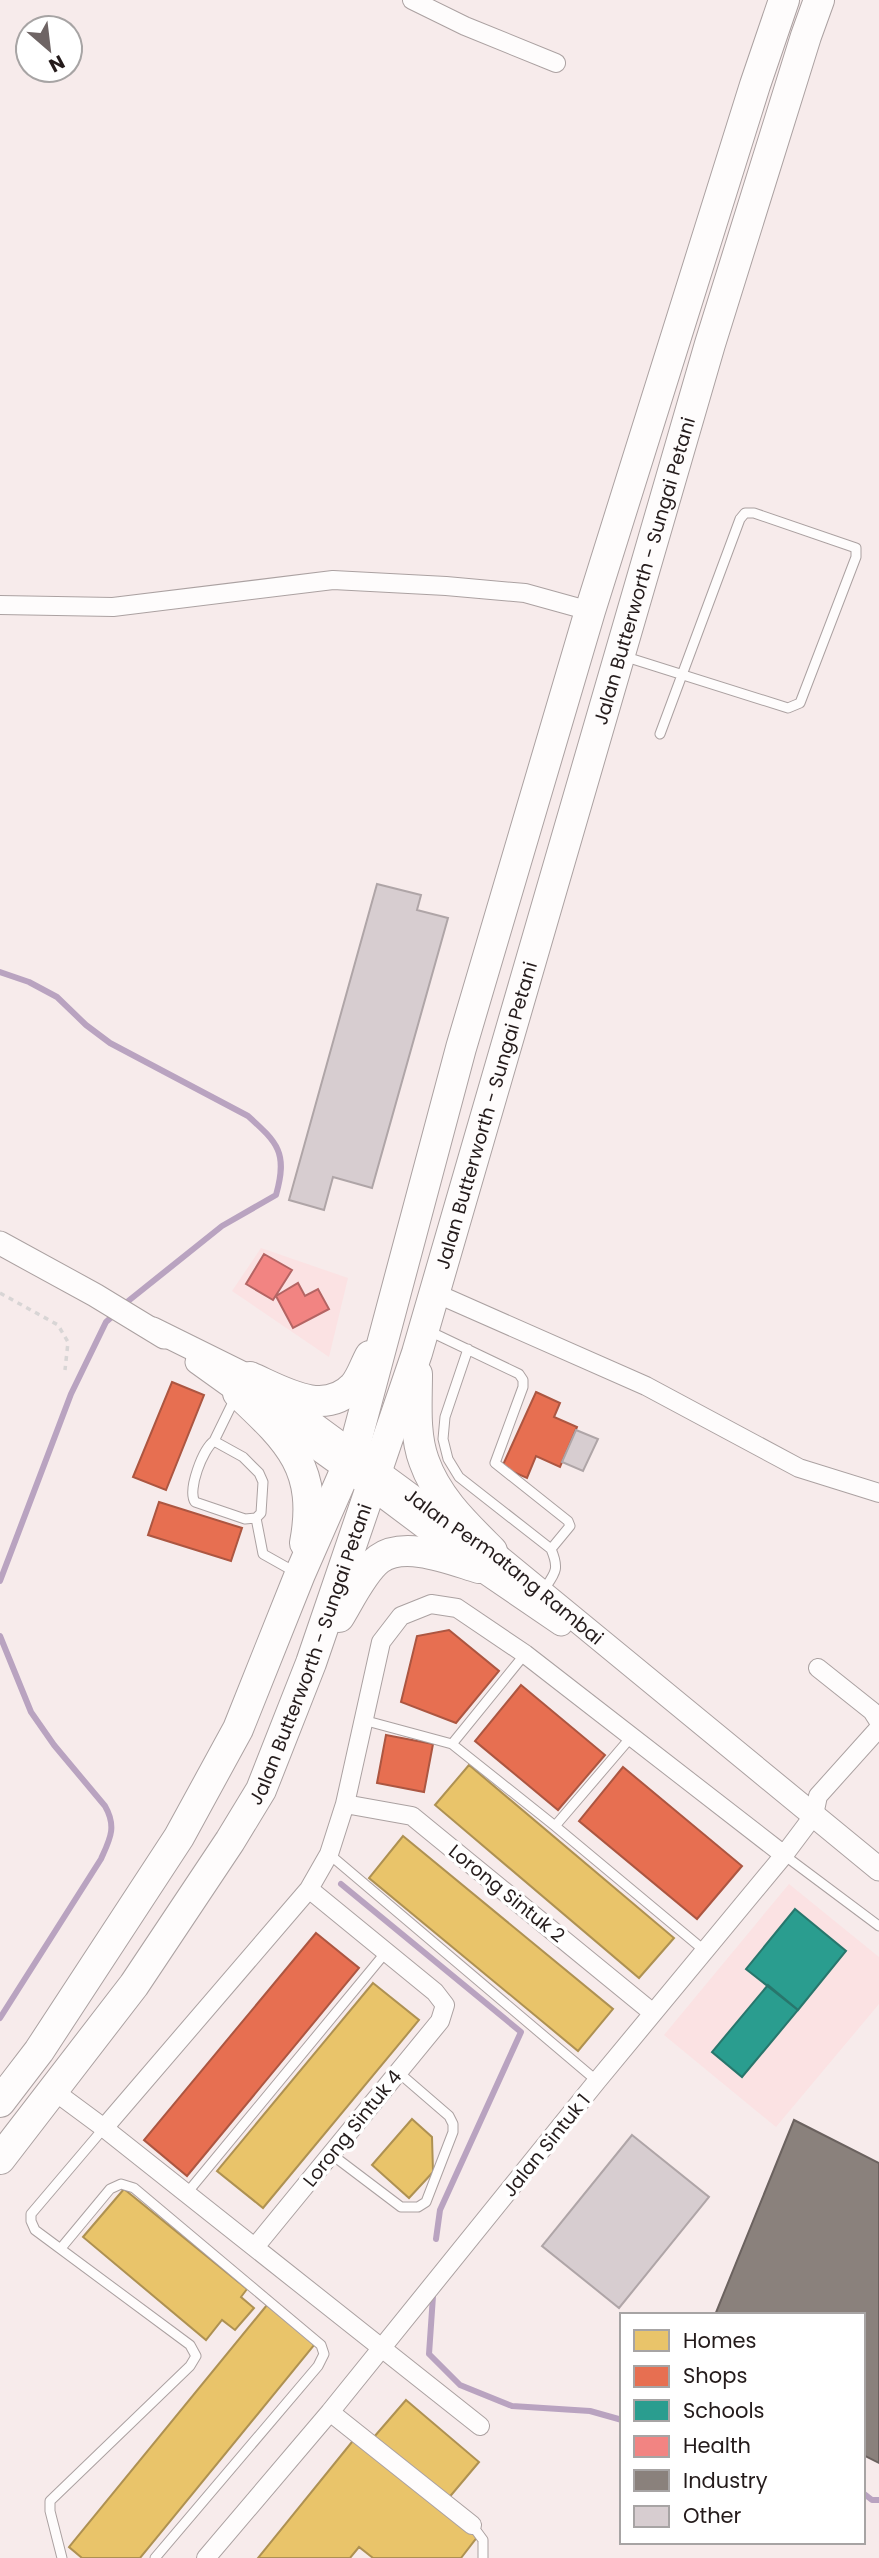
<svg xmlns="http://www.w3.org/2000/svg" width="879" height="2558" viewBox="0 0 879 2558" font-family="Poppins,sans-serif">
<rect width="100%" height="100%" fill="#f7ebeb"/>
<path fill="#fbe2e3" d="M261 1248 348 1278 329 1357 232 1291Z
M789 1884 879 1957V2004L776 2127 664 2035Z"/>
<path fill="#e9c46a" stroke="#ae9152" stroke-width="2" d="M469 1765 674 1938 639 1978 435 1805Z
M403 1836 613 2009 578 2051 369 1878Z
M373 1983 419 2020 263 2208 217 2171Z
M412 2119 432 2137 433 2172 409 2198 372 2165Z
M124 2189 247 2289 241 2297 254 2308 235 2330 222 2320 206 2340 83 2237Z
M267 2305 315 2344 140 2558H82L69 2547Z
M406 2400 479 2462 447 2500 374 2437Z
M356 2437 478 2536 461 2558H373L359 2547 350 2558H258Z"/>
<path fill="#e76f51" stroke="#ac5641" stroke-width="2" d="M172 1382 204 1395 166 1490 133 1477Z
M536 1392 560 1403 554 1417 577 1427 560 1467 536 1456 527 1478 502 1467Z
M159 1502 242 1528 231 1561 148 1535Z
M449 1630 499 1671 456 1723 401 1702 417 1636Z
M521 1685 605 1755 558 1810 475 1741Z
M386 1735 433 1744 424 1792 377 1783Z
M623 1767 742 1866 697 1919 579 1821Z
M316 1933 359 1968 187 2176 144 2140Z"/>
<path fill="#2a9d8f" stroke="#28766c" stroke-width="2" d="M795 1909 846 1951 798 2010 746 1969Z
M768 1985 798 2010 742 2077 712 2052Z"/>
<path fill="#f28482" stroke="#b46463" stroke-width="2" d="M264 1254 292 1270 273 1300 246 1284Z
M298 1283 305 1296 318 1289 329 1309 293 1328 276 1296Z"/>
<path fill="#8a817c" stroke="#6b625f" stroke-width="2" d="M794 2120 879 2163V2463L863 2455V2315H715Z"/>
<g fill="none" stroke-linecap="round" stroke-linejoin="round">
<path stroke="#b9a3c0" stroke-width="6" d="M0 972 29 982 57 997 86 1025 110 1043 248 1116C278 1143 288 1153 276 1195L222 1226 122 1306
M0 1581 71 1394 106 1322 115 1314
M0 1636 31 1712 54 1745 105 1806C117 1827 110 1839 101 1859L0 2018
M341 1884 521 2032 440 2210 436 2239
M433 2296 429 2354 460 2385 512 2406 590 2411 622 2420
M863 2493 872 2500H879"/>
</g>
<path fill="#d7cdd0" stroke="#afa5a7" stroke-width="2" d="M377 884 421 895 417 910 448 918 372 1188 333 1177 324 1210 289 1200Z
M576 1430 598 1439 583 1471 562 1462Z
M632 2135 709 2197 619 2308 542 2246Z"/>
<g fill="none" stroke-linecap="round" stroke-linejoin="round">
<g stroke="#aba1a1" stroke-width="11">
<path id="service" d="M623 656 788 708 800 703 856 557V548L754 513H745L740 519 660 734
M429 1331 519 1374 523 1380V1387L495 1463 568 1521 570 1526 551 1549
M468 1349 445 1417 443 1439 448 1459 459 1477 551 1549C560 1570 555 1573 543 1591
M214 1441 235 1398
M256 1518 261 1513 263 1482 259 1473 243 1457 214 1441C203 1449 187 1490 195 1502L245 1519 256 1518 263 1554 295 1572
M363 1720 452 1744 555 1826 705 1951
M452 1744 525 1654
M555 1826 632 1736
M329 1854 597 2081
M784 1855 879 1926
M331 2154 401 2207H418L426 2202 453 2132V2124L449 2116 398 2072
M187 2193 386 1952
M61 2248 110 2189 121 2184 134 2188 321 2345 324 2354 318 2366 155 2558
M472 2525 483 2540V2558
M62 2558 50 2511V2501L190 2366 196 2356 190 2345 35 2230 31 2221V2214L104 2128"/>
</g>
<g stroke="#aba1a1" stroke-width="20">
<path id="minor" d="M412 0 465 26 556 63
M0 605 113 607 333 580 446 586 525 593 590 611
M433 1292 646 1386 799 1468 879 1493
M818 1668 872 1711 879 1722
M345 1804 412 1816 653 2013
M54 2091 104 2128 480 2426
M104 2128 309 1889 329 1854 345 1804 381 1642 401 1616 431 1604 457 1608 525 1654 784 1855
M255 2247 440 2021 445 2005 435 1992 309 1889
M330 2412 472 2525
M206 2558 330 2412 597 2081 784 1855 814 1815 818 1796 879 1728"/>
</g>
<g stroke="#aba1a1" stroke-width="25">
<g id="tertiary">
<path d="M0 1243 95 1295 164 1337"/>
<path id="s1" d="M153 1329 250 1377 450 1524 492 1551 879 1869"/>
<path d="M197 1362 371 1487 479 1568 561 1624"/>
</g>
</g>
<g stroke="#aba1a1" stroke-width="32">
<g id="trunk">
<path d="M417 1374C417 1402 414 1434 424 1461 437 1498 465 1524 492 1551"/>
<path d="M250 1377C282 1391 324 1418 354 1386 361 1378 365 1365 370 1356"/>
<path d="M238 1393C289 1441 319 1468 305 1543"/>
<path d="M339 1617C349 1601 363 1571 379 1559 405 1540 452 1560 479 1568"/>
<path d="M0 2102 39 2051 179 1837 238 1729 300 1574 353 1453 461 1048 590 611 755 85 784 0"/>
<path id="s2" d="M0 2159 134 1985 230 1841 261 1790 311 1663 417 1353 710 344 806 36 819 0"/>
</g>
</g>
<path stroke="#d8d5d5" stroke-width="3.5" stroke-dasharray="5 5" stroke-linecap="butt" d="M0 1293 58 1325 68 1342 65 1370"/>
<use href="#service" stroke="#fefcfc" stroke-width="9"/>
<use href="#minor" stroke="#fefcfc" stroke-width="18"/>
<use href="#tertiary" stroke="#fefcfc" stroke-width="23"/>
<use href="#trunk" stroke="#fefcfc" stroke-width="30"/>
</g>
<g text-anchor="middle" stroke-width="7" stroke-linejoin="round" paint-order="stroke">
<g font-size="19" fill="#241b1b" stroke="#fff">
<text dy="7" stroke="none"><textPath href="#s2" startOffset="1731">Jalan Butterworth - Sungai Petani</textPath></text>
<text dy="7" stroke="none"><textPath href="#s2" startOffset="1164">Jalan Butterworth - Sungai Petani</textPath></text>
<text dy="7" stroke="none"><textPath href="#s1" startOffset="425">Jalan Permatang Rambai</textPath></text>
<text dy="7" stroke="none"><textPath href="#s2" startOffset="597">Jalan Butterworth - Sungai Petani</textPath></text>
<text transform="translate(507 1893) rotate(39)" y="7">Lorong Sintuk 2</text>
<text transform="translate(352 2128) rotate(-51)" y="7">Lorong Sintuk 4</text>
<text transform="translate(546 2145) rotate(-51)" y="7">Jalan Sintuk 1</text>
</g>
</g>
<rect x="620" y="2313" width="245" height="231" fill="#ffffff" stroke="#a7a4a4" stroke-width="2"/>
<rect x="634" y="2330" width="35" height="21" fill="#e9c46a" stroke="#a7a4a4" stroke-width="2"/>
<text x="683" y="2348" font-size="21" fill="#241b1b">Homes</text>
<rect x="634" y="2366" width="35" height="21" fill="#e76f51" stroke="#a7a4a4" stroke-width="2"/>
<text x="683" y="2383" font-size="21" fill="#241b1b">Shops</text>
<rect x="634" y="2400" width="35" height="21" fill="#2a9d8f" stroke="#a7a4a4" stroke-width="2"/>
<text x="683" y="2418" font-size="21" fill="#241b1b">Schools</text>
<rect x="634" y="2436" width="35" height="21" fill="#f28482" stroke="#a7a4a4" stroke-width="2"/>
<text x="683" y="2453" font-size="21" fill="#241b1b">Health</text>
<rect x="634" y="2470" width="35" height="21" fill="#8a817c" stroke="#a7a4a4" stroke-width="2"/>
<text x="683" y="2488" font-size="21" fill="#241b1b">Industry</text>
<rect x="634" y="2506" width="35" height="21" fill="#d7cdd0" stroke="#a7a4a4" stroke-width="2"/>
<text x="683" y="2523" font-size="21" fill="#241b1b">Other</text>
<g transform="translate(49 49) rotate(152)"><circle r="33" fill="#ffffff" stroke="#a7a4a4" stroke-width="2"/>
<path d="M0-5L12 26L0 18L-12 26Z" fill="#6e6464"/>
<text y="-10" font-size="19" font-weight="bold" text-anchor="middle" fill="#241b1b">N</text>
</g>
</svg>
